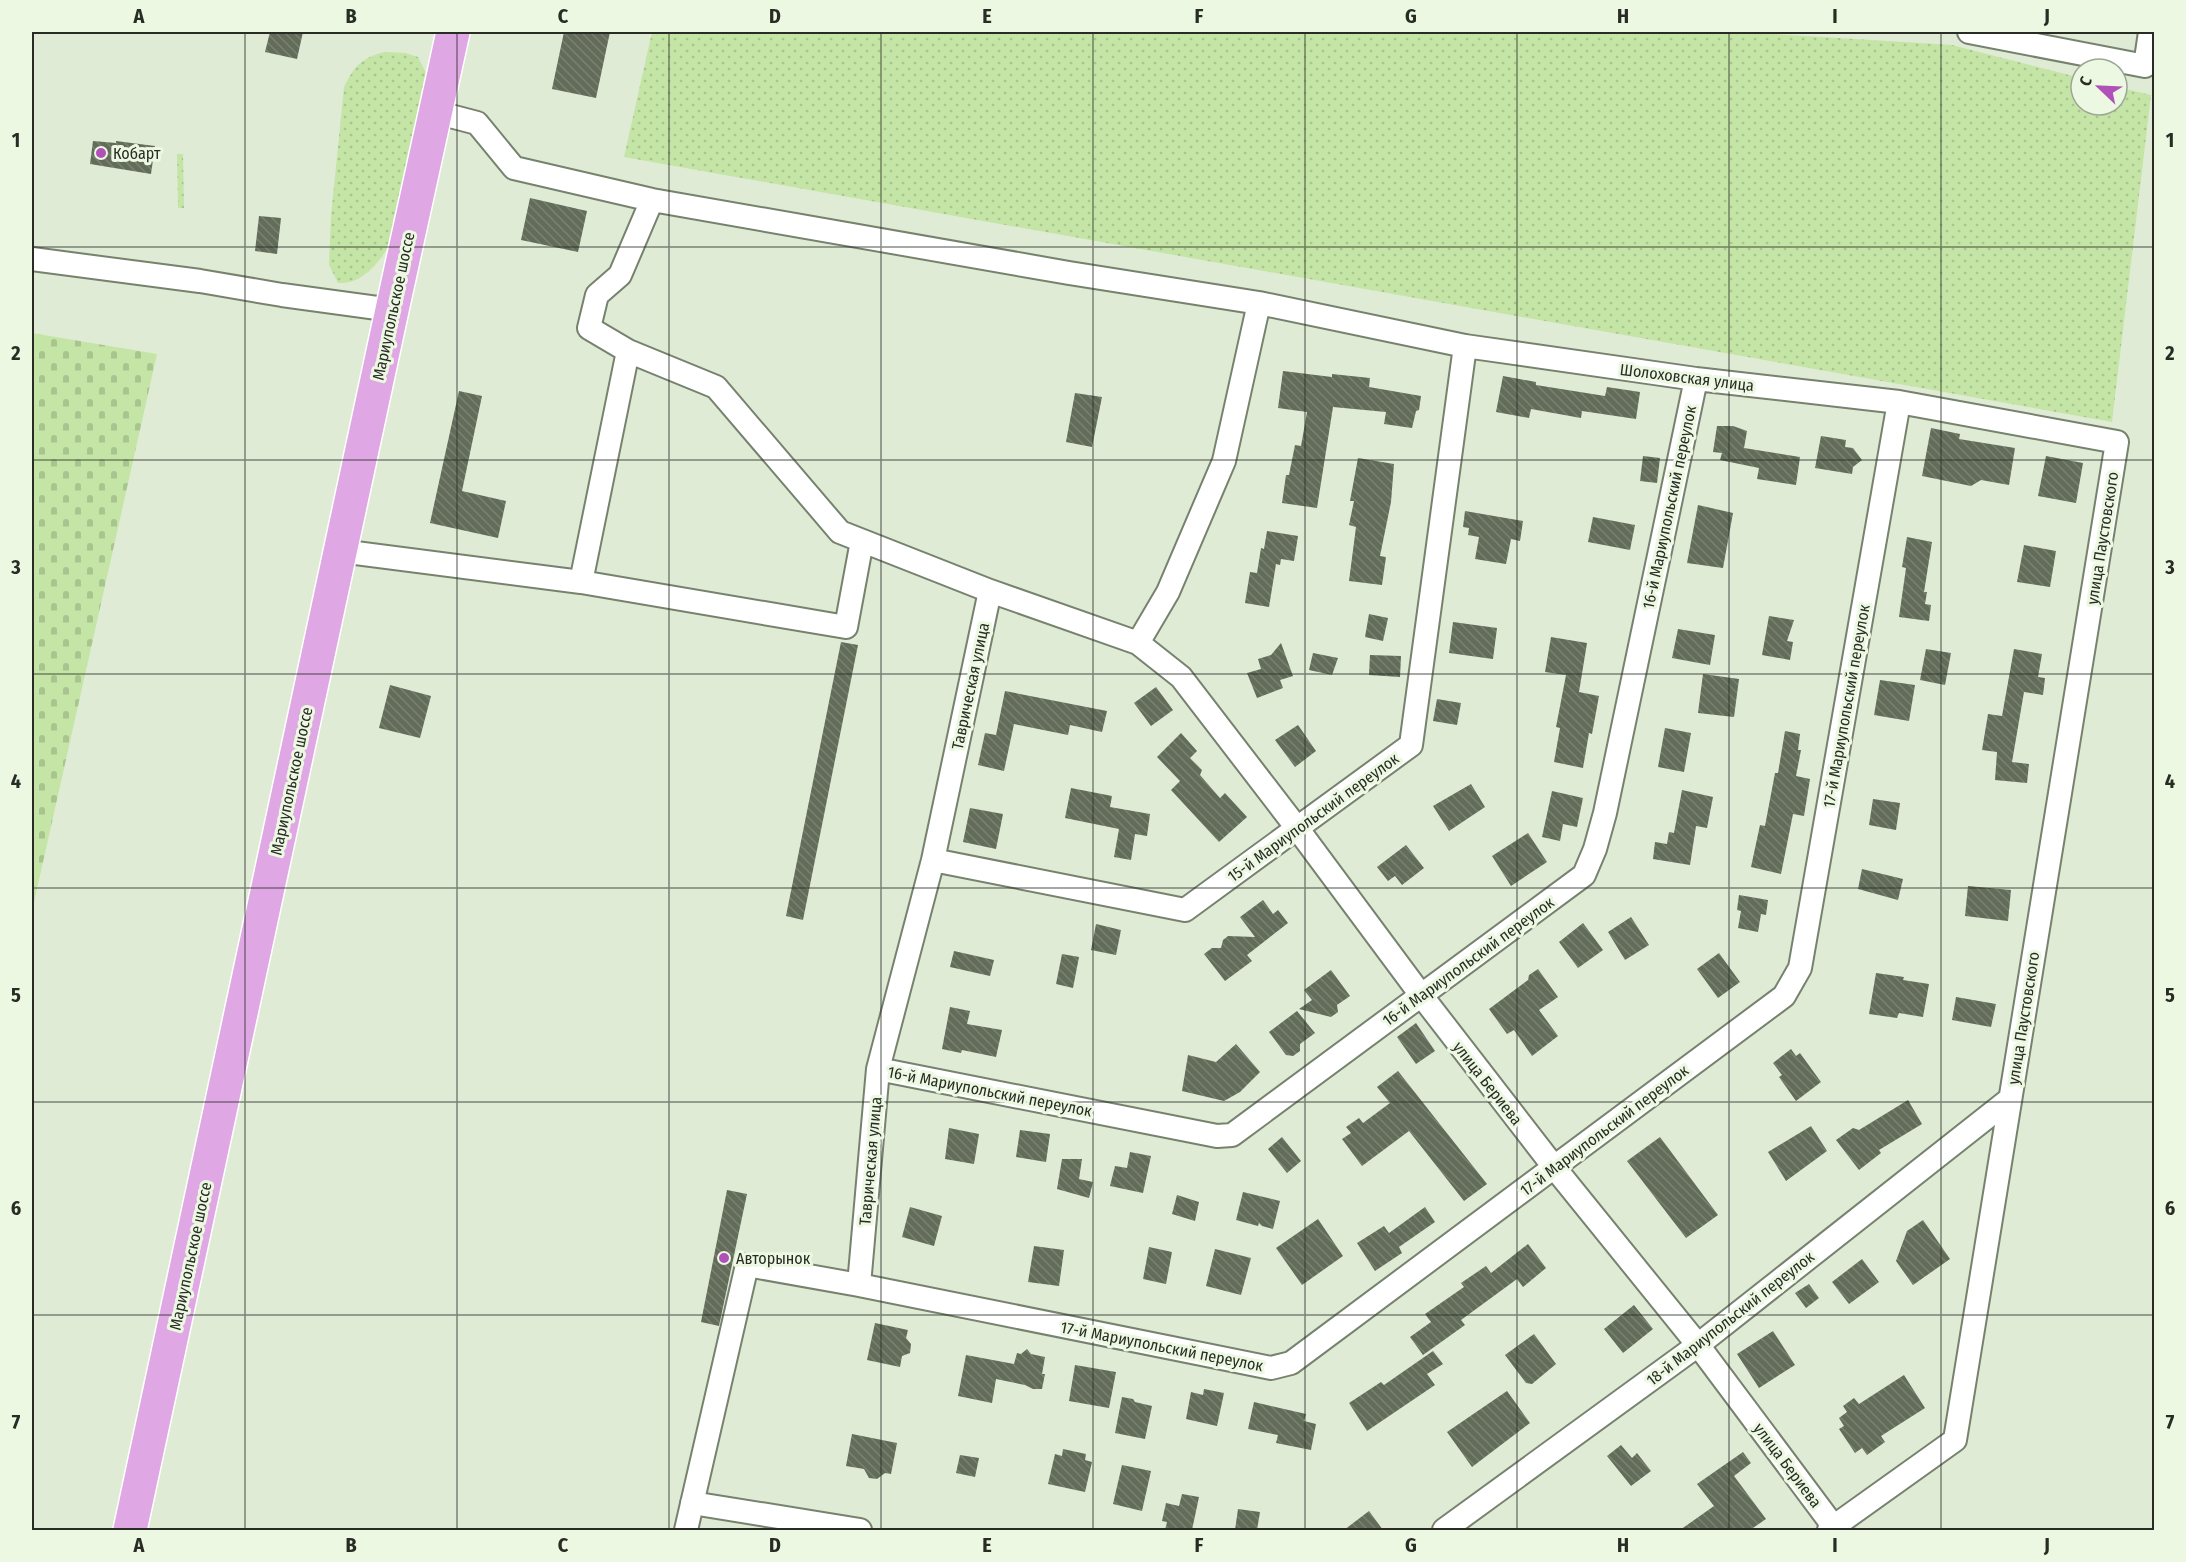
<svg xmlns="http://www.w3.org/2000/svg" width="2186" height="1562" viewBox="0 0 2186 1562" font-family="'Fira Sans Condensed',sans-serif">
<defs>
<pattern id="grass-dots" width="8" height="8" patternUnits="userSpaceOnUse" patternTransform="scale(1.5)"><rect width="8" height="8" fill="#c4e5a6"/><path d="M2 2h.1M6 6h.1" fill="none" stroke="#a8c58f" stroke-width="1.8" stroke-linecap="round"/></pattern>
<pattern id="cemetery-stones" width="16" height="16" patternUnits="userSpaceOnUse" patternTransform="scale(1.5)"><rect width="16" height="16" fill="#c4e5a6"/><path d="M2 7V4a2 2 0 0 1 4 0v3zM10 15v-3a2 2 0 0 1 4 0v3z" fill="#a8c58f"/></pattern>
<pattern id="building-back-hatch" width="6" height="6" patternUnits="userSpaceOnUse" patternTransform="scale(1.5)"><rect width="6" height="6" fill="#626c59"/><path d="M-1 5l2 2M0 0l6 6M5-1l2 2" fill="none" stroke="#798172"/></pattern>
</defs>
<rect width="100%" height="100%" fill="#dfebd5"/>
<path fill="url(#grass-dots)" d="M652 32H1743L1952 45 2081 78V105H2117V87L2151 95 2112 422 624 157Z
M384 52 405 53 418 57 426 73 389 246C377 265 362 284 338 283L329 265 331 216 344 87C354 67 361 58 384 52Z
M177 154H183L184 208H178Z"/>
<path fill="url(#cemetery-stones)" d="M32 333 157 354 32 911Z"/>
<path fill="url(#building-back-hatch)" d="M270 32H303L297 59 265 52Z
M564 32H610L596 98 552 89Z
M93 141 116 143V141L155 146 151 174 90 164Z
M530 198 587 211 578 252 521 240Z
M259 216 281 218 277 254 255 251Z
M1283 371 1332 377V374L1370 378 1369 387 1421 396 1419 410 1416 411 1412 428 1384 424 1386 412 1333 407 1317 508 1282 503 1286 475H1289L1295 445 1301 446 1307 412 1278 408Z
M1503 376 1536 382V385L1605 396 1607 387 1640 392 1636 419 1582 411 1581 418 1531 409 1529 418 1496 412Z
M459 391 482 396 462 491 506 501 498 538 430 523Z
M1075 393 1102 397 1092 447 1066 442Z
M1717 426H1733L1747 431 1744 448 1800 457 1796 485 1757 479 1759 468 1720 460 1722 453 1713 452Z
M1931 428 1960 434 1959 439 2015 448 2009 485 1981 480 1971 486 1922 476Z
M1821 436 1846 440 1845 447 1853 448 1862 460 1853 467 1852 474 1815 468Z
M1643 456 1660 458 1657 483 1640 481Z
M2046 456 2083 463 2076 503 2038 496Z
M1358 458 1394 464 1391 502 1380 556 1386 557 1382 585 1349 581 1356 527 1349 525 1354 501H1350Z
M1698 505 1733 513 1723 568 1687 563Z
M1465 511 1523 521 1520 541 1511 539 1506 564 1475 559 1479 537 1468 535 1469 528 1463 527Z
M1593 517 1635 525 1630 550 1588 542Z
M1267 531 1298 536 1294 561 1281 559 1280 565 1276 564 1269 607 1245 603 1250 572 1257 573 1261 548 1264 549Z
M1907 537 1932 542 1924 592H1927L1925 604 1931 605 1929 621 1899 617 1906 568 1902 567Z
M2024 545 2056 551 2050 587 2017 582Z
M1369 614 1388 618 1383 641 1365 637Z
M1769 616 1794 620 1787 641 1793 642 1790 660 1762 655Z
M1453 622 1497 628 1493 659 1449 653Z
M1678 629 1715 635 1710 665 1672 658Z
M1551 637 1587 643 1579 692 1599 696 1592 734 1589 733 1583 768 1554 762 1560 728 1556 727 1566 675 1545 672Z
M841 642 858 645 803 920 786 916Z
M1281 643 1293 676 1280 680 1283 688 1257 698 1247 673 1261 669 1258 659 1271 655Z
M1926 649 1951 653 1945 685 1920 680Z
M2014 649 2042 654 2038 677 2045 678 2043 695 2024 692 2012 762 2029 764 2027 783 1995 780 1997 752 1982 750 1988 714 2002 716Z
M1313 653 1338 658 1332 675 1309 670Z
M1370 655 1401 656 1400 677 1369 675Z
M1703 674 1739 679 1734 717 1698 713Z
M1880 680 1915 685 1909 721 1874 715Z
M390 685 431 696 420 738 379 728Z
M1156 687 1173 710 1151 726 1134 703Z
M1005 691 1107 711 1102 732 1070 725 1068 735 1014 724 1004 771 978 765 985 733 996 735Z
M1437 699 1461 703 1457 725 1433 721Z
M1298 725 1316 751 1295 767 1275 740Z
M1665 728 1691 733 1684 772 1658 767Z
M1785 731 1800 734 1798 750H1801L1796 776 1810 779 1804 816 1793 814 1781 874 1751 867 1760 825 1765 826 1775 773H1778Z
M1181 733 1197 751 1190 758 1202 770 1200 775 1220 798 1225 793 1247 817 1219 842 1171 790 1180 781 1157 757Z
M1471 784 1485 807 1449 831 1433 806Z
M1071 788 1112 796 1110 807 1150 814 1147 836 1135 834 1131 860 1114 857 1119 829 1065 818Z
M1682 790 1713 797 1707 828 1696 826 1690 865 1653 859 1655 842 1667 844 1669 832 1674 833Z
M1552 791 1583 798 1577 827 1563 824 1560 841 1542 837Z
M1873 799 1900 803 1896 830 1869 825Z
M970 808 1003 814 996 849 963 842Z
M1528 833 1547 862 1511 886 1492 856Z
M1406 845 1424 868 1402 885 1395 876 1388 881 1377 867Z
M1862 869 1903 879 1898 900 1858 889Z
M1968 886 2011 890 2008 921 1965 916Z
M1739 895 1768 900 1766 915 1761 914 1758 932 1738 928 1741 911 1737 910Z
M1263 900 1273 914 1278 910 1288 923 1247 955 1252 961 1225 981 1204 954 1212 948H1221L1223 940 1228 936 1255 937 1240 917Z
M1631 917 1649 945 1625 960 1608 932Z
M1583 923 1603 950 1578 968 1559 942Z
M1096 924 1121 930 1116 955 1091 950Z
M954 951 994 960 990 976 950 967Z
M1719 953 1740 982 1718 998 1697 969Z
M1062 954 1079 957 1073 988 1056 984Z
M1538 969 1558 997 1539 1010 1558 1036 1532 1056 1514 1030 1507 1034 1489 1009 1528 980 1529 975Z
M1331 970 1350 996 1337 1005 1338 1012 1331 1017 1299 1009 1312 1000 1304 990Z
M1876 973 1904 977 1903 980 1929 984 1923 1017 1899 1013 1897 1018 1869 1014Z
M1956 997 1996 1004 1991 1027 1952 1020Z
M950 1007 970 1011 967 1024 1002 1030 996 1057 962 1050 961 1053 942 1049Z
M1297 1011 1315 1033 1300 1044V1051L1293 1056 1286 1055 1269 1032Z
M1416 1023 1435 1051 1416 1064 1397 1037Z
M1236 1044 1260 1072 1240 1092 1224 1101 1182 1091 1188 1055 1216 1062Z
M1791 1049 1796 1056 1800 1053 1821 1082 1796 1101 1779 1077 1782 1075 1773 1063Z
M1398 1071 1487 1184 1464 1201 1409 1131 1362 1166 1342 1139 1351 1133 1346 1127 1359 1118 1363 1123 1390 1103 1377 1087Z
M1908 1100 1922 1124 1879 1150 1881 1153 1859 1170 1836 1140 1853 1128 1859 1130Z
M1811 1126 1827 1151 1786 1181 1768 1152Z
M949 1128 979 1134 974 1164 945 1159Z
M1020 1130 1050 1134 1046 1162 1016 1157Z
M1282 1137 1301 1161 1287 1173 1268 1149Z
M1660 1137 1718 1215 1686 1238 1627 1161Z
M1130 1152 1151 1156 1143 1193 1110 1186 1115 1166 1127 1168Z
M1062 1159H1082L1079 1179 1093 1182 1089 1198 1057 1189Z
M727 1190 747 1194 719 1326 701 1322Z
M1243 1192 1280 1201 1273 1229 1262 1226 1259 1223 1258 1226 1236 1220Z
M1177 1195 1199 1202 1195 1221 1172 1214Z
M910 1207 942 1216 934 1246 902 1237Z
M1425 1207 1435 1222 1399 1247 1402 1253 1375 1271 1357 1243 1384 1226 1389 1233Z
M1318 1219 1343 1256 1302 1285 1276 1248Z
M1923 1220 1950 1259 1913 1285 1896 1261 1907 1231Z
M1528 1244 1546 1268 1523 1287 1517 1279 1461 1320 1465 1325 1423 1355 1410 1337 1431 1322 1425 1314 1464 1287 1461 1283 1486 1266 1491 1273Z
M1034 1246 1064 1250 1059 1286 1028 1282Z
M1149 1247 1172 1252 1166 1284 1143 1279Z
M1215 1249 1251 1258 1241 1295 1206 1286Z
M1862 1259 1879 1282 1849 1304 1832 1282Z
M1809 1284 1819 1298 1806 1308 1795 1293Z
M1634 1305 1653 1329 1623 1353 1604 1329Z
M875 1323 908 1330 906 1338 911 1344 910 1353 902 1356 900 1367 867 1360Z
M1773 1331 1795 1365 1759 1388 1737 1354Z
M1534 1334 1556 1364 1532 1384 1526 1383 1505 1355Z
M1027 1349 1031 1354 1045 1357 1042 1374H1045L1042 1389H1033L1025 1385 996 1379 992 1403 958 1396 966 1355 1014 1364 1017 1353 1021 1354Z
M1433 1351 1443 1364 1427 1374 1435 1385 1367 1431 1349 1403 1381 1382 1384 1385Z
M1075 1365 1116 1372 1109 1408 1069 1401Z
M1904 1375 1925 1408 1881 1436 1885 1442 1867 1455 1862 1448 1855 1453 1839 1429 1844 1426 1839 1418 1847 1412 1843 1406 1854 1398 1859 1404Z
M1204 1389 1224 1393 1217 1426 1186 1419 1191 1392 1203 1395Z
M1507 1391 1530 1423 1472 1467 1447 1432Z
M1122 1397 1133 1399 1135 1402 1152 1406 1145 1439 1115 1433Z
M1254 1402 1306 1414 1304 1421 1316 1424 1311 1450 1276 1443 1278 1435 1248 1429Z
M852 1434 897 1443 891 1474 885 1473 877 1479 869 1478 864 1469 846 1466Z
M1621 1445 1632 1458 1637 1453 1651 1471 1631 1486 1607 1456Z
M1063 1449 1086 1454 1085 1460 1092 1462 1085 1492 1048 1484 1055 1454 1062 1456Z
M1743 1452 1751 1463 1734 1476 1766 1519 1750 1530H1680L1714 1506 1697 1484Z
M960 1455 979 1458 975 1477 956 1473Z
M1122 1465 1151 1471 1142 1511 1113 1504Z
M1182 1494 1199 1497 1192 1530H1165L1167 1522 1162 1521 1166 1503 1179 1506Z
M1238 1509 1260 1512 1257 1530H1235Z
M1369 1511 1383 1530H1344Z"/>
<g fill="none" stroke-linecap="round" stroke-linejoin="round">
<g stroke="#77826e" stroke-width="26">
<path id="minor" d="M1969 32 2145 66 2150 32
M435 112 477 123 514 168 652 200 1069 273 1259 303 1465 346 1696 379 1899 402 2117 442 1955 1440 1829 1530
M652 200 620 275 597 295 589 328 628 351 716 387 840 532 990 591 1138 643 1181 677 1297 828 1421 995 1554 1167 1698 1345 1834 1527
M32 259 200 281 282 295 392 310
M340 551 581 582 846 627 862 541
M581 582 628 351
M1138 643 1168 592 1224 461 1259 303
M933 860 1185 910 1411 745 1465 346
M878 1069 1217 1136 1232 1135 1584 875 1595 849 1605 813 1696 379
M859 1285 1271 1368 1291 1363 1784 996 1800 968 1899 402
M692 1503 860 1530
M686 1530 747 1265 859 1285 878 1069 933 860 990 591
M1444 1530 1698 1345 2010 1099"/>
</g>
<g stroke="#fff" stroke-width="36">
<path id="primary" d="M130 1530 392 310 453 32"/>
</g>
<use href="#minor" stroke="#fff" stroke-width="22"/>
<use href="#primary" stroke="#dfa7e3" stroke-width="33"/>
</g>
<path fill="none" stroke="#282c24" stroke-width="1.5" stroke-opacity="0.55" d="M245 32V1530M457 32V1530M669 32V1530M881 32V1530M1093 32V1530M1305 32V1530M1517 32V1530M1729 32V1530M1941 32V1530M32 247H2154M32 460H2154M32 674H2154M32 888H2154M32 1102H2154M32 1315H2154"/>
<g fill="#b050b9" stroke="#ecf8e2" stroke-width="2">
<circle cx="101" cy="153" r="6"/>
<circle cx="724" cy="1258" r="6"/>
</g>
<g text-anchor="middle" stroke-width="6" stroke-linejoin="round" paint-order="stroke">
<g font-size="16" fill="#282c24" stroke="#ecf8e2" text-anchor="start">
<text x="113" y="159">Кобарт</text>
<text x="736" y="1264">Авторынок</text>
</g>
<g font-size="16" fill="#282c24" stroke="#ecf8e2">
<text transform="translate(393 306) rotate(-78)" y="6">Мариупольское шоссе</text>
<text transform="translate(1687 377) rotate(7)" y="6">Шолоховская улица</text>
<text transform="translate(1669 507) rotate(-78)" y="6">16-й Мариупольский переулок</text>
<text transform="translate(2102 538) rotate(-81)" y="6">улица Паустовского</text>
<text transform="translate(970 686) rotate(-78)" y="6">Таврическая улица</text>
<text transform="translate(1846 706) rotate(-80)" y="6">17-й Мариупольский переулок</text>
<text transform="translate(291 781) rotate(-78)" y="6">Мариупольское шоссе</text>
<text transform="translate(1313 817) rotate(-36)" y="6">15-й Мариупольский переулок</text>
<text transform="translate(1468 961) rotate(-36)" y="6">16-й Мариупольский переулок</text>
<text transform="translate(2023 1018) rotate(-81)" y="6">улица Паустовского</text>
<text transform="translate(1488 1083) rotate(52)" y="6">улица Бериева</text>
<text transform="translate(990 1091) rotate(11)" y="6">16-й Мариупольский переулок</text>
<text transform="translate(1604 1130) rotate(-37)" y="6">17-й Мариупольский переулок</text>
<text transform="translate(870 1161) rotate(-85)" y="6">Таврическая улица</text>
<text transform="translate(190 1256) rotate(-78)" y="6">Мариупольское шоссе</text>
<text transform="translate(1730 1318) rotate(-38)" y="6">18-й Мариупольский переулок</text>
<text transform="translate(1162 1346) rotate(11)" y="6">17-й Мариупольский переулок</text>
<text transform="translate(1788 1465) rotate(53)" y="6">улица Бериева</text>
</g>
</g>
<rect width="2186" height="1562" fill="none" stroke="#ecf8e2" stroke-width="66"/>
<g transform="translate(2099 87) rotate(293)"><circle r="28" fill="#ecf8e2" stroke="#9ea696" stroke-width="1.5"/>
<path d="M0-4.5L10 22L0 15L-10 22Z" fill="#b050b9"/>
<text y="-9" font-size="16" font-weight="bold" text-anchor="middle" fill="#282c24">С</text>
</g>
<rect x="33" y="33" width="2120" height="1496" fill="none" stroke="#282c24" stroke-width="2"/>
<g font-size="20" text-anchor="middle" font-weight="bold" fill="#282c24">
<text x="139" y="23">A</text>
<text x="351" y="23">B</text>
<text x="563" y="23">C</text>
<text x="775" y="23">D</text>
<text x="987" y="23">E</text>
<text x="1199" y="23">F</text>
<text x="1411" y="23">G</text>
<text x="1623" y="23">H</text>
<text x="1835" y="23">I</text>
<text x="2047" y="23">J</text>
<text x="16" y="147">1</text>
<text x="2170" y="147">1</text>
<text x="16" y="360">2</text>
<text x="2170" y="360">2</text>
<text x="16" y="574">3</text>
<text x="2170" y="574">3</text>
<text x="16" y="788">4</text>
<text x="2170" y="788">4</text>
<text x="16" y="1002">5</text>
<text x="2170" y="1002">5</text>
<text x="16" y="1215">6</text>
<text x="2170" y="1215">6</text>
<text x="16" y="1429">7</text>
<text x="2170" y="1429">7</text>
<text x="139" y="1552">A</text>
<text x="351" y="1552">B</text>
<text x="563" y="1552">C</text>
<text x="775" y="1552">D</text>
<text x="987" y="1552">E</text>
<text x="1199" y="1552">F</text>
<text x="1411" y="1552">G</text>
<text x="1623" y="1552">H</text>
<text x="1835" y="1552">I</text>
<text x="2047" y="1552">J</text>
</g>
</svg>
